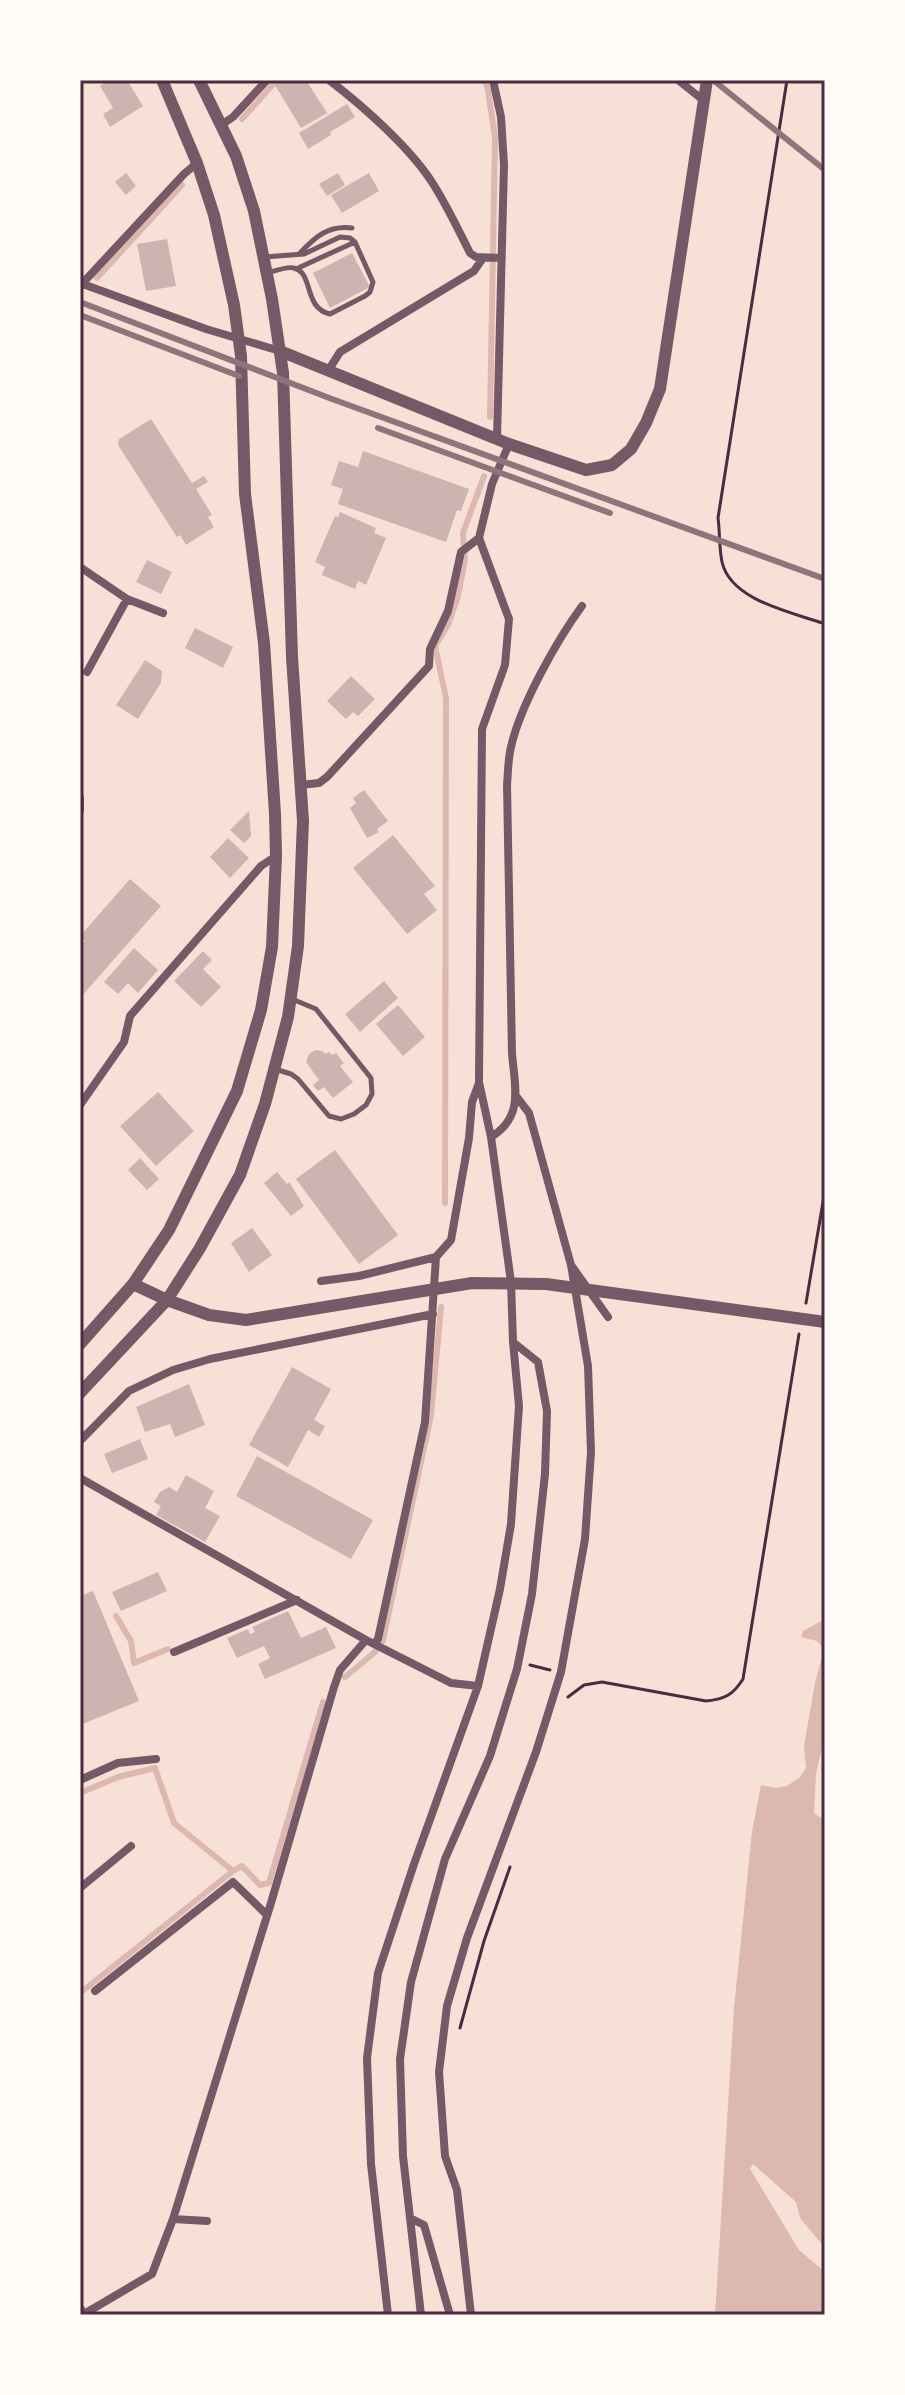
<svg xmlns="http://www.w3.org/2000/svg" width="905" height="2395" viewBox="0 0 905 2395" font-family="'DejaVu Sans',sans-serif">
<rect width="100%" height="100%" fill="#f7e1d7"/>
<path fill="#dcb8b0" d="M825 1619V1738L816 1773 814 1813 821 1818H825V2248L800 2218 796 2202 753 2164 750 2169 799 2250 825 2272V2315H715L734 2008 752 1832 761 1785 776 1788 787 1786 799 1778 806 1768 804 1746 815 1683 824 1649 817 1641 801 1637 803 1631Z"/>
<g fill="none" stroke-linecap="round" stroke-linejoin="round">
<path stroke="#dcb8b0" stroke-width="6" d="M485 80 488 90 495 138 490 417
M242 119 277 80
M97 278 182 185
M445 1203 446 698 435 646 448 625 458 596 465 560 463 533 484 476
M116 1616 131 1641 134 1663 168 1649
M345 1677 375 1652 383 1640 431 1415 441 1307
M80 1793 118 1777 155 1768 174 1823 233 1871 242 1866 260 1885 269 1883 323 1702
M80 1993 233 1871"/>
</g>
<path fill="#ccb4b1" d="M109 80H127L143 106 110 127 103 114 113 108 100 86Z
M284 80H306L327 113 301 128 275 85Z
M347 104 355 117 330 132 331 135 308 149 299 133Z
M126 173 136 186 126 195 115 182Z
M338 173 345 185 327 196 319 184Z
M369 173 379 191 342 213 331 195Z
M167 239 176 286 146 291 137 244Z
M352 253 370 287 330 308 313 273Z
M151 419 192 483 204 476 208 482 196 489 212 515 208 517 214 527 186 545 180 535 177 537 118 445 119 439Z
M363 451 469 489 461 511 457 510 446 542 338 504 343 489 331 485 339 461 358 467Z
M340 512 376 528 374 533 386 538 366 585 358 581 355 589 322 575 325 567 315 562 335 516 338 517Z
M147 560 172 572 161 594 136 582Z
M195 628 233 647 223 668 185 648Z
M145 660 162 671 161 683 138 719 116 705Z
M351 676 375 699 358 716 353 712 346 719 327 701Z
M364 790 388 821 377 829 379 832 367 838 350 808 356 803 353 798Z
M249 811 251 836 244 843 230 830Z
M393 835 435 886 424 894 437 910 407 934 353 868Z
M228 838 249 858 230 878 210 857Z
M130 879 161 906 80 998V946L85 941 80 936Z
M134 948 158 970 138 993 128 983 118 994 104 982Z
M203 951 212 960 203 969 221 987 201 1007 174 981Z
M384 981 398 998 360 1032 345 1014Z
M398 1005 425 1037 403 1056 376 1024Z
M315 1050 322 1051 326 1054 329 1052 332 1055 336 1053 344 1063 340 1066 353 1082 333 1098 324 1087 318 1091 313 1085 319 1080 306 1062 309 1054Z
M158 1092 194 1131 156 1166 120 1126Z
M335 1150 398 1235 359 1264 296 1179Z
M140 1158 159 1179 147 1190 128 1170Z
M277 1172 287 1184 289 1182 304 1206 291 1216 264 1183Z
M252 1228 272 1255 249 1272 231 1243Z
M292 1367 331 1389 314 1420 325 1426 319 1437 308 1430 288 1467 249 1445Z
M189 1384 205 1425 175 1437 170 1424 145 1432 136 1407Z
M140 1439 148 1459 112 1473 104 1454Z
M257 1456 373 1520 351 1559 236 1496Z
M186 1475 214 1491 205 1508 220 1516 205 1542 156 1515 161 1506 154 1502 160 1492 169 1487 177 1492Z
M158 1572 167 1591 121 1611 112 1592Z
M93 1591 139 1701 80 1725V1596Z
M288 1611 301 1638 326 1627 336 1648 265 1679 258 1664 270 1658 264 1646 237 1658 227 1638 248 1629 250 1634 255 1632 252 1627Z"/>
<g fill="none" stroke-linecap="round" stroke-linejoin="round">
<path stroke="#4a2c40" stroke-width="3" d="M787 80 718 518C720 532 719 548 722 562 731 601 792 612 825 624
M806 1303 825 1190
M530 1665 550 1670
M568 1697 584 1685 602 1682 706 1701C725 1699 733 1695 743 1679L799 1334
M460 2028 484 1941 510 1867"/>
<path stroke="#755966" stroke-width="5" d="M299 254C315 237 328 225 352 228
M264 257 304 254 340 237 350 238 355 242 373 282 370 292 365 296 330 314C303 308 314 273 294 268 287 266 275 271 267 273
M296 269 355 242
M275 1069 291 1074 298 1079 329 1116 341 1119 354 1114 366 1105 372 1094 371 1078 316 1009 292 999"/>
<path stroke="#755966" stroke-width="8" d="M329 80C363 106 413 150 435 187 448 208 459 231 470 253L476 257 501 258
M493 80 501 117 504 165 497 439
M678 80 703 100
M221 125 233 117 267 80
M80 283 206 329 280 351
M80 286 184 174 197 163
M328 371 340 352 474 271 483 258
M80 567 127 599 163 613
M87 672 127 599
M301 785 319 783 327 777 429 666 430 649 448 611 461 552 479 538
M80 798V810
M516 1096 529 1113 571 1265 608 1317
M80 1105 124 1042 130 1016 261 866 276 856
M491 1137C524 1117 515 1087 512 1054L507 785C508 773 508 759 511 747 520 706 557 640 582 606
M321 1281 359 1276 436 1257 451 1240 469 1138 472 1102 479 1083
M80 1441 129 1391 173 1370 210 1359 433 1314
M80 1478 366 1640 451 1683 478 1686
M374 1644 378 1639 425 1422 436 1257
M174 1652 297 1600
M80 1780 118 1763 156 1759
M80 1888 131 1846
M95 1991 233 1882 266 1914
M410 2218 424 2225 450 2315
M173 2219 207 2221
M80 2310 81 2309
M84 2314 152 2274 173 2219 271 1903 334 1687 340 1670 366 1640
M388 2315 371 2164 367 2058 378 1973 414 1864 478 1686 500 1589 511 1524 519 1406 513 1342 511 1282 491 1137 479 1082 482 729 505 665 509 619 479 538 492 484 509 444
M421 2315 403 2156 400 2059 411 1982 445 1859 490 1756 517 1669 532 1594 545 1474 547 1411 538 1362 513 1342
M471 2315 457 2190 445 2156 439 2072 447 2006 467 1938 536 1752 561 1672 585 1539 591 1452 588 1366 571 1265"/>
<path stroke="#755966" stroke-width="12" d="M280 351 509 444 586 470 612 465 631 449 646 423 660 389 707 80
M133 1284 167 1300 209 1315 246 1320 472 1283 546 1284 825 1322
M80 1344 133 1284 169 1230 237 1091 261 1010 272 947 276 856 275 814 264 643 245 494 241 356 234 305 214 215 197 163 162 80
M80 1393 167 1300 200 1248 240 1175 265 1104 288 1017 298 946 303 821 292 657 283 373 272 299 254 211 236 156 199 80"/>
<path stroke="#8f747c" stroke-width="6" d="M713 80 825 170
M80 302 332 399 825 579
M80 315 239 376
M378 428 610 513"/>
</g>
<rect width="905" height="2395" fill="none" stroke="#fffaf5" stroke-width="164"/>
<rect x="82" y="82" width="741" height="2231" fill="none" stroke="#4a2c40" stroke-width="3"/>
</svg>
